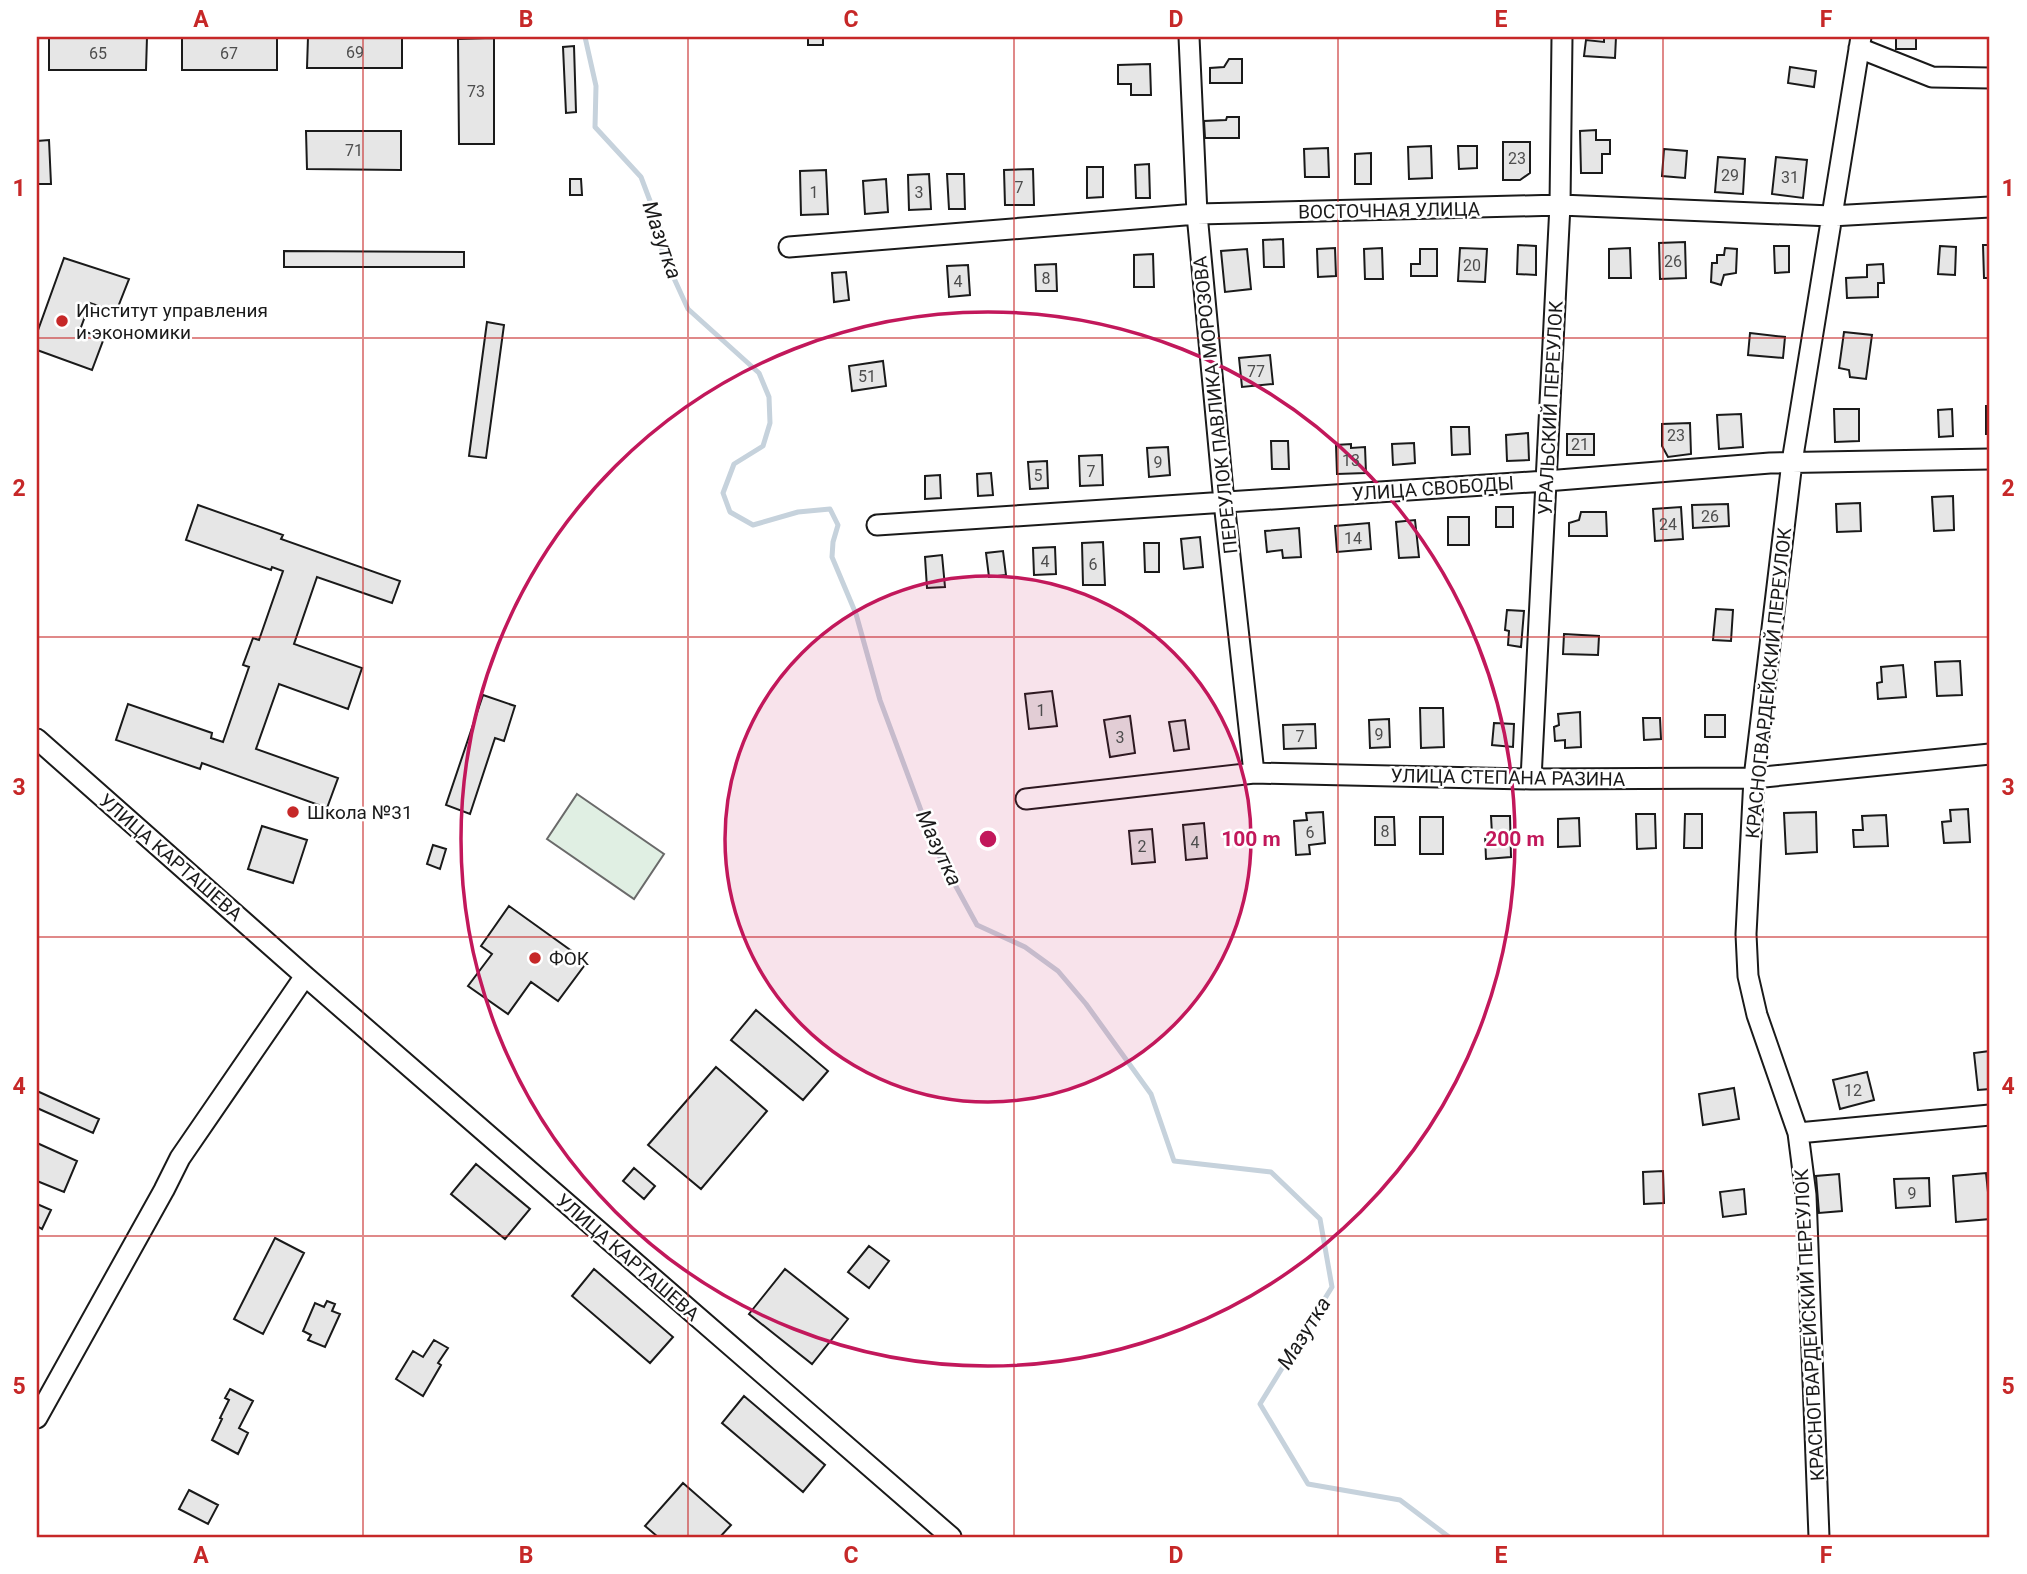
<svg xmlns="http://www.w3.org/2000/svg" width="2027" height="1574" viewBox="0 0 2027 1574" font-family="Roboto,sans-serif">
<rect width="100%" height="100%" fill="#fff"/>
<path fill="#e0efe3" stroke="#6a6a6a" stroke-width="2" d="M577 794 664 854 634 899 547 839Z"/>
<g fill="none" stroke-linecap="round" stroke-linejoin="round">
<path stroke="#c6d2dc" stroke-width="5" d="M585 37 596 86 595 127 641 177 661 230 662 252 688 309 759 373 769 397 770 423 763 446 734 464 723 493 730 512 753 525 798 512 830 509 838 525 833 542 832 557 856 614 880 700 935 848 977 925 1025 947 1058 971 1086 1004 1151 1094 1174 1161 1271 1172 1320 1219 1332 1287 1260 1404 1308 1484 1400 1500 1449 1537"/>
</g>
<path fill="#e6e6e6" stroke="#1a1a1a" stroke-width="2" d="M49 37H147L146 70H49Z
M182 37H277V70H182Z
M308 37H402V68H307Z
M808 37H823V45H808Z
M1604 37H1616L1615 58 1584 56 1586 40 1604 42Z
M1896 37H1916V49H1896Z
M494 38V144H459L458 39Z
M574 46 576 112 566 113 563 47Z
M1229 59H1242V83H1210V68L1224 67Z
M1150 64 1151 95H1131V84H1118V65Z
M1790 67 1816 71 1814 87 1788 83Z
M1227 117H1239V138H1205L1204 121 1226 120Z
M1596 130V140H1610V154H1602V173H1581L1580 131Z
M306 131H401V170L307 169Z
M49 140 51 184H37V141Z
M1503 142H1530V173L1520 180H1503Z
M1431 146 1432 178 1409 179 1408 147Z
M1458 146H1477V168L1459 169Z
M1328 148 1329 177H1305L1304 149Z
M1664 149 1687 151 1685 178 1662 176Z
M1371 153V184H1355V154Z
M1718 157 1745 159 1743 194 1715 192Z
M1776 157 1807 160 1803 198 1772 194Z
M1149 164 1150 198H1136L1135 165Z
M1087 167H1103V197L1087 198Z
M1033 169 1034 205H1005L1004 170Z
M826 170 828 214 801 215 800 171Z
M929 174 931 209 909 210 908 175Z
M947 174H964L965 209H949Z
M570 179H581L582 195H570Z
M886 179 888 212 865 214 863 181Z
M1283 239 1284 267H1264L1263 240Z
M1685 242 1686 278 1660 279 1659 243Z
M1518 245 1536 246V275L1517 274Z
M1983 245H1990V278H1984Z
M1774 246H1789V272L1775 273Z
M1940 246 1956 247 1955 275 1938 274Z
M1335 248 1336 276 1318 277 1317 249Z
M1382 248 1383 279H1365L1364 249Z
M1460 248 1487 249 1485 282 1458 281Z
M1630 248 1631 278H1609V249Z
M1725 248 1737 249 1736 273 1724 275 1721 285 1711 282 1712 263H1717V255H1724Z
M1247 249 1251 289 1225 292 1221 251Z
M1420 249H1437V276H1411V264H1420Z
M284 251 464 252V267H284Z
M1153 254 1154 287H1134V255Z
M64 258 129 279 116 312 90 303 80 330 104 338 92 370 37 350V333Z
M1056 264 1057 291H1036L1035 265Z
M1883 264 1884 283H1878V297L1847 298 1846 278 1867 277V265Z
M968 265 970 295 949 297 947 266Z
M846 272 849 300 834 302 832 273Z
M487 322 504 325 486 458 469 456Z
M1844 332 1872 335 1866 379 1850 377 1849 370 1839 368Z
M1750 333 1785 337 1783 358 1748 355Z
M1270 355 1273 384 1242 387 1239 358Z
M883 361 886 386 852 391 849 366Z
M1986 406H1990V434H1986Z
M1834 409H1859V441L1835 442Z
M1952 409 1953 436 1939 437 1938 410Z
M1741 414 1743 447 1719 449 1717 415Z
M1690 423 1691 454 1668 457 1662 446V424Z
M1451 427H1469L1470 454 1452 455Z
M1528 433 1529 460 1507 461 1506 435Z
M1567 434H1594V455H1567Z
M1271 441H1288L1289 469H1272Z
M1414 443 1415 463 1393 465 1392 444Z
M1351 444V448L1365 447 1366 473 1337 474 1336 445Z
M1168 447 1170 475 1149 477 1147 448Z
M1102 455 1103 485 1080 486 1079 456Z
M1047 461 1048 488 1030 489 1028 462Z
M991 473 993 495 978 496 977 474Z
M940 475 941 498 925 499V476Z
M1953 496 1954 530 1934 531 1932 497Z
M1860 503 1861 531 1837 532 1836 504Z
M1728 504 1729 526 1693 528 1692 505Z
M198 505 283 535 281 539 400 581 392 603 317 577 294 644 362 668 348 709 279 684 256 749 338 778 327 808 202 763 200 769 116 740 128 704 212 733 211 738 223 742 249 667 243 665 253 638 259 640 283 571 272 567 271 570 186 540Z
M1496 507H1513V527H1496Z
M1681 507 1683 539 1655 541 1653 509Z
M1581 512H1606L1607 536H1569V523L1579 520Z
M1448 517H1469V545H1448Z
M1415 520 1419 557 1399 558 1396 522Z
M1369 523 1371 549 1337 552 1335 526Z
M1299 528 1301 557 1283 558 1282 550 1267 552 1265 531Z
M1200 537 1203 567 1184 569 1181 539Z
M1103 542 1105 585H1083L1082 543Z
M1144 543H1159V572H1145Z
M1055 547 1056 574 1034 575 1033 548Z
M1003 551 1006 575 989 577 986 553Z
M942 555 945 587 927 588 925 557Z
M1716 609 1733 610 1731 641 1713 640Z
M1507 610 1524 611 1521 647 1508 645 1509 631 1505 630Z
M1564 634 1599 636 1598 655 1563 654Z
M1960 661 1962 695 1937 696 1935 662Z
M1903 665 1906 697 1878 699 1877 683 1882 682 1881 667Z
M1052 691 1057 726 1029 729 1025 694Z
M483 695 515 706 504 741 495 738 470 814 446 805Z
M1420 708H1443L1444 747 1421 748Z
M1580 712 1581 747 1565 748V740L1555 741 1554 727 1559 725 1558 714Z
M1705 715H1725V737H1705Z
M1130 716 1135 753 1110 757 1104 720Z
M1643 718H1660L1661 739 1644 740Z
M1389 719 1390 747 1370 748 1369 720Z
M1185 720 1189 749 1174 751 1169 722Z
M1494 723 1514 724 1513 747 1492 745Z
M1315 724 1316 748 1284 749 1283 725Z
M1968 809 1970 842 1944 843 1942 822 1951 821 1950 810Z
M1323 812 1325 843 1309 845 1310 854 1296 855 1294 821 1307 820 1306 813Z
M1816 812 1817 852 1786 854 1784 813Z
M1636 814H1655L1656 848 1637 849Z
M1685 814H1702V848H1684Z
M1886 815 1888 846 1854 847 1853 830H1863L1862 816Z
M1491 816H1510L1511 857 1486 859 1485 834H1492Z
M1375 817H1394L1395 845H1375Z
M1420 817H1443V854H1420Z
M1579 818 1580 846 1558 847V819Z
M1204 823 1207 858 1186 860 1183 825Z
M262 826 307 840 293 883 248 869Z
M1152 829 1155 862 1132 864 1129 831Z
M433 845 446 849 440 869 427 864Z
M509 906 587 962 558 1001 531 982 508 1014 468 986 492 954 481 946Z
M756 1010 828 1071 803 1100 731 1040Z
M1990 1051V1089L1978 1090 1974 1053Z
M716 1067 767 1111 701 1189 648 1145Z
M1867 1072 1874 1100 1840 1109 1833 1080Z
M1734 1088 1739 1119 1703 1125 1699 1094Z
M37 1091 99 1119 93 1133 37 1108Z
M37 1143 77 1161 64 1192 37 1181Z
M476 1164 530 1209 505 1239 451 1194Z
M634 1168 655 1186 644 1199 623 1181Z
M1663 1171 1664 1203 1644 1204 1643 1172Z
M1986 1173 1988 1192 1990 1191V1219L1956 1222 1953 1176Z
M1839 1174 1842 1211 1819 1213 1816 1176Z
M1929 1178 1930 1206 1896 1208 1894 1179Z
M1744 1189 1746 1214 1723 1217 1720 1192Z
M37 1204 51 1210 42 1229 37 1226Z
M275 1238 304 1253 263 1334 234 1319Z
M869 1246 889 1261 869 1288 848 1272Z
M594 1269 673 1337 650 1363 572 1296Z
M785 1269 848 1319 812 1364 749 1314Z
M327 1301 335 1304 332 1311 340 1314 325 1347 308 1340 311 1335 303 1331 315 1303 324 1307Z
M434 1340 448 1348 438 1363 441 1365 423 1396 396 1379 413 1351 423 1357Z
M230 1389 253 1401 239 1428 248 1433 238 1454 212 1440 222 1419 220 1418 229 1400 225 1398Z
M744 1396 825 1465 803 1492 722 1423Z
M683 1483 731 1525 720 1537H658L645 1526Z
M189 1490 218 1505 208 1524 179 1509Z"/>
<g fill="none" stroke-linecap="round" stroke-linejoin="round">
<g stroke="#1a1a1a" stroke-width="23">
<path id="minor" d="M1189 37 1197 214 1224 502 1254 773
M1859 48 1932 77 1990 78
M789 247 1197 214 1560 205 1831 216 1990 207
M877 525 1546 481 1770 463 1990 459
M37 739 305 976 951 1537
M1531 779 1560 205 1562 37
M1026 799 1254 773 1531 779 1754 778 1990 754
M1798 1133 1990 1115
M37 1418 164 1190 180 1158 305 976
M1819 1537 1806 1195 1798 1133 1757 1015 1748 976 1746 934 1754 778 1792 462 1861 37"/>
</g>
<use href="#minor" stroke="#fff" stroke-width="19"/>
</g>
<path fill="none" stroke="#c62828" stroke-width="2" stroke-opacity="0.55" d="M363 37V1537M688 37V1537M1014 37V1537M1338 37V1537M1663 37V1537M37 338H1990M37 637H1990M37 937H1990M37 1236H1990"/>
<circle cx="988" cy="839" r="263" fill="#c2185b" fill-opacity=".12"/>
<g fill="none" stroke="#c2185b" stroke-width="3.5">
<circle cx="988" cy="839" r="263"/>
<circle cx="988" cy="839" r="527"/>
</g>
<g fill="#c62828" stroke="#fff" stroke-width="2.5">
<circle cx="62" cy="321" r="7"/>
<circle cx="293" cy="812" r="7"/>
<circle cx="535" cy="958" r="7"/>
</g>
<g text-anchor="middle" stroke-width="5" stroke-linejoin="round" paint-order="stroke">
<g font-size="16" fill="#4d4d4d">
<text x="355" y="58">69</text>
<text x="98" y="59">65</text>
<text x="229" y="59">67</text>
<text x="476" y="97">73</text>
<text x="354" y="156">71</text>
<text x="1517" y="164">23</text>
<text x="1730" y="181">29</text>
<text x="1790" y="183">31</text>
<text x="1019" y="193">7</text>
<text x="814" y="198">1</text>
<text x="919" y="198">3</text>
<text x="1673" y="267">26</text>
<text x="1472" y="271">20</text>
<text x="1046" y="284">8</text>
<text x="958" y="287">4</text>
<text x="1256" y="377">77</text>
<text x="867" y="382">51</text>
<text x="1676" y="441">23</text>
<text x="1580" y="450">21</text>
<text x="1351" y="466">13</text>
<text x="1158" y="468">9</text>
<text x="1091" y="477">7</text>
<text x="1038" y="481">5</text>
<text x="1710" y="522">26</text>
<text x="1668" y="530">24</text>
<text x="1353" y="544">14</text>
<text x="1045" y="567">4</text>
<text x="1093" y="570">6</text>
<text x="1041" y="716">1</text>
<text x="1379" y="740">9</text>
<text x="1300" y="742">7</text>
<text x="1120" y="743">3</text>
<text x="1385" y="837">8</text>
<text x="1310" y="838">6</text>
<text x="1195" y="848">4</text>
<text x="1142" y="852">2</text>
<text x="1853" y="1096">12</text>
<text x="1912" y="1199">9</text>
</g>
<g font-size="19" fill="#1a1a1a" stroke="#fff">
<text transform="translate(1389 210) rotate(-1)" y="7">ВОСТОЧНАЯ УЛИЦА</text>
<text transform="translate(1215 405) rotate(-96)" y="7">ПЕРЕУЛОК ПАВЛИКА МОРОЗОВА</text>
<text transform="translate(1550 408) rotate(-87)" y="7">УРАЛЬСКИЙ ПЕРЕУЛОК</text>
<text transform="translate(1433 488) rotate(-4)" y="7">УЛИЦА СВОБОДЫ</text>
<text transform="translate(1768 683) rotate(-84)" y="7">КРАСНОГВАРДЕЙСКИЙ ПЕРЕУЛОК</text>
<text transform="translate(1508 777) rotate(1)" y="7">УЛИЦА СТЕПАНА РАЗИНА</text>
<text transform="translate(171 857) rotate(41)" y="7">УЛИЦА КАРТАШЕВА</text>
<text transform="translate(628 1257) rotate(41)" y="7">УЛИЦА КАРТАШЕВА</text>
<text transform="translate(1809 1325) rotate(-93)" y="7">КРАСНОГВАРДЕЙСКИЙ ПЕРЕУЛОК</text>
</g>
<g font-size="19" fill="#1a1a1a" stroke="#fff" text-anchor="start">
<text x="76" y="317">Институт управления<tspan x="76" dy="22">и экономики</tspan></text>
<text x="307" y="819">Школа №31</text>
<text x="549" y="965">ФОК</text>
</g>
<g font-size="21" font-style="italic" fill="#1a1a1a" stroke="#fff">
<text transform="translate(662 240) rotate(71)" y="7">Мазутка</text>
<text transform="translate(939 848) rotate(65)" y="7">Мазутка</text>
<text transform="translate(1304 1333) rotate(-58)" y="7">Мазутка</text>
</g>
</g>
<circle cx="988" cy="839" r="10" fill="#c2185b" stroke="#fff" stroke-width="3.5"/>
<g font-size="21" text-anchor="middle" font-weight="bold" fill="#c2185b" stroke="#fff" stroke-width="5" stroke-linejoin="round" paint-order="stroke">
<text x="1251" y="846">100 m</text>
<text x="1515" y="846">200 m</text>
</g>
<rect width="2027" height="1574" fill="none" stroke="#ffffff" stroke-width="77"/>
<rect x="38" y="38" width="1950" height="1498" fill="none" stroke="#c62828" stroke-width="2.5"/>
<g font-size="23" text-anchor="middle" font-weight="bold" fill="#c62828">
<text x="201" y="27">A</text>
<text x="526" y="27">B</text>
<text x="851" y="27">C</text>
<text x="1176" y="27">D</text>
<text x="1501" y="27">E</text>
<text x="1826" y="27">F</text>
<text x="19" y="196">1</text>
<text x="2008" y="196">1</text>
<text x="19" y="496">2</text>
<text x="2008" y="496">2</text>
<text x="19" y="795">3</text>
<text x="2008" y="795">3</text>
<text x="19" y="1094">4</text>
<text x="2008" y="1094">4</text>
<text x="19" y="1394">5</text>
<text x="2008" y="1394">5</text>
<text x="201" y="1563">A</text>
<text x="526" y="1563">B</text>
<text x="851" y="1563">C</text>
<text x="1176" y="1563">D</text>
<text x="1501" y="1563">E</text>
<text x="1826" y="1563">F</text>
</g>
</svg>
